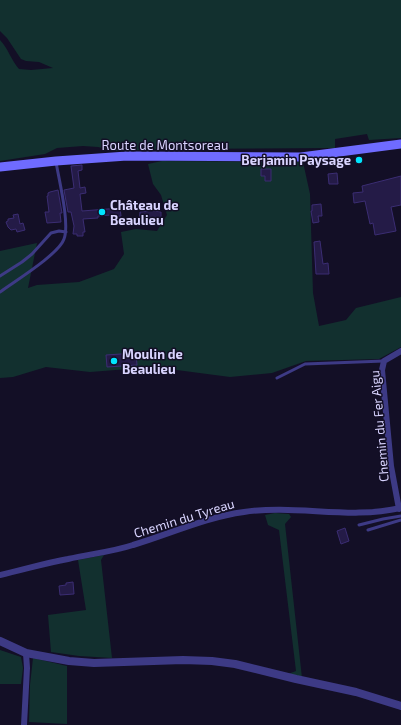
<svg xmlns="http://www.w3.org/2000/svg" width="401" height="725" viewBox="0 0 401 725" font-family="'Exo 2',sans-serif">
<rect width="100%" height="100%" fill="#130f26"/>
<path fill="#12302f" d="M0 0H401V138L369 140 367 134 335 139V148L166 149 115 151 98 147 83 146 57 148 45 154 0 161V40C8 48 11 60 19 69L31 70 53 68 39 62 26 61 21 59 7 38 0 31Z
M162 161 303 162 310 194 313 293 319 326 346 320 356 308 401 297V347L379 359 306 361 272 373 230 377 154 367 90 372 46 367 13 377 0 378V251L37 243 28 288 37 285 79 282 114 269 124 254 121 232 136 229 157 231 167 215 161 195 153 184 148 164Z
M275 513 289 514 291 517 285 524 302 678 288 674 296 671 279 530 268 525 265 515Z
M104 555 101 560 112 658 79 656 51 652 48 615 86 610 78 560Z
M0 650 21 657 23 668 21 684H0Z
M33 658 67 666V724L29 722 30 685Z"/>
<path fill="#241b47" stroke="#3b2d73" d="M82 165V170L78 171 80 188 85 187 86 193 80 194 82 211 120 208 121 216 111 217V215L98 216V218L83 219 85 232H83V236H77V234H73L74 226 71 212H68L64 190 74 188 71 166Z
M261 169H271V181H265V176H261Z
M337 173 338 184H329L328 174Z
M401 176V205L391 207 396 231 375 235 373 223 370 224 365 201 354 203 353 193 363 192 362 186Z
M58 190 62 213H60L61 222 47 223 45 212H49L47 196H48V193L50 192Z
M321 204 322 216H318L319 222 313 223 311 211H312V205Z
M149 210 161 212V225L139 224 140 212 148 211Z
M18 214 20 224 23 223 25 230 17 232 16 229 11 230 8 227 6 222 8 221V219L14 218 13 215Z
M320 241 323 264 328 263 329 274H316L314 242Z
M136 353 137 365 107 367 106 355Z
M345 528 349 541 341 544 337 531Z
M73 582 74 594 60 595 59 586 66 585V583Z"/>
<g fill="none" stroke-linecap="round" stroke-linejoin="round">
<path stroke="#3d3a85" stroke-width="3" d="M0 276 22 262 32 254 51 233 59 231 66 232
M0 292C15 281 59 254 64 239 70 224 59 180 56 162
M277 378 305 364 384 361
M359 525 383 519 401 516
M368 530 401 520"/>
<path stroke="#3d3a85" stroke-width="6" d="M399 509 391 466 382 370 384 361 401 351
M0 575C23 570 45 563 68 559 89 554 112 552 133 545 170 534 206 517 244 512 296 504 349 520 401 508
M24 725 27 668 26 653"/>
<path stroke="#3d3a85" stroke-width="8" d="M0 641 26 653 69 661 94 663 183 660 212 661 235 664 296 679 356 692 401 706"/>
<path stroke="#6f6bff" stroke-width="9" d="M0 167 56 161 127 156 301 157 401 144"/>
</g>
<g fill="#00e5ff" stroke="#130f26" stroke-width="1.5">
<circle cx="359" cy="160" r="4"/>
<circle cx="102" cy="212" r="4"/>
<circle cx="114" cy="361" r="4"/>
</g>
<g text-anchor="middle" stroke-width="3" stroke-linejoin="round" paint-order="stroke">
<g font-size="13" fill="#d9d4ff" stroke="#130f26">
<text x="165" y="150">Route de Montsoreau</text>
<text transform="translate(379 426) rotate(-95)" y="5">Chemin du Fer Aigu</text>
<text transform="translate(184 518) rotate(-17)" y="5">Chemin du Tyreau</text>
</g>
<g font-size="13" font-weight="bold" fill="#d9d4ff" stroke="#130f26" text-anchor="start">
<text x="351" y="165" text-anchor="end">Berjamin Paysage</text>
<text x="110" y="210">Château de<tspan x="110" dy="15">Beaulieu</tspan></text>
<text x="122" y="359">Moulin de<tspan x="122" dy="15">Beaulieu</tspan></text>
</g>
</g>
</svg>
